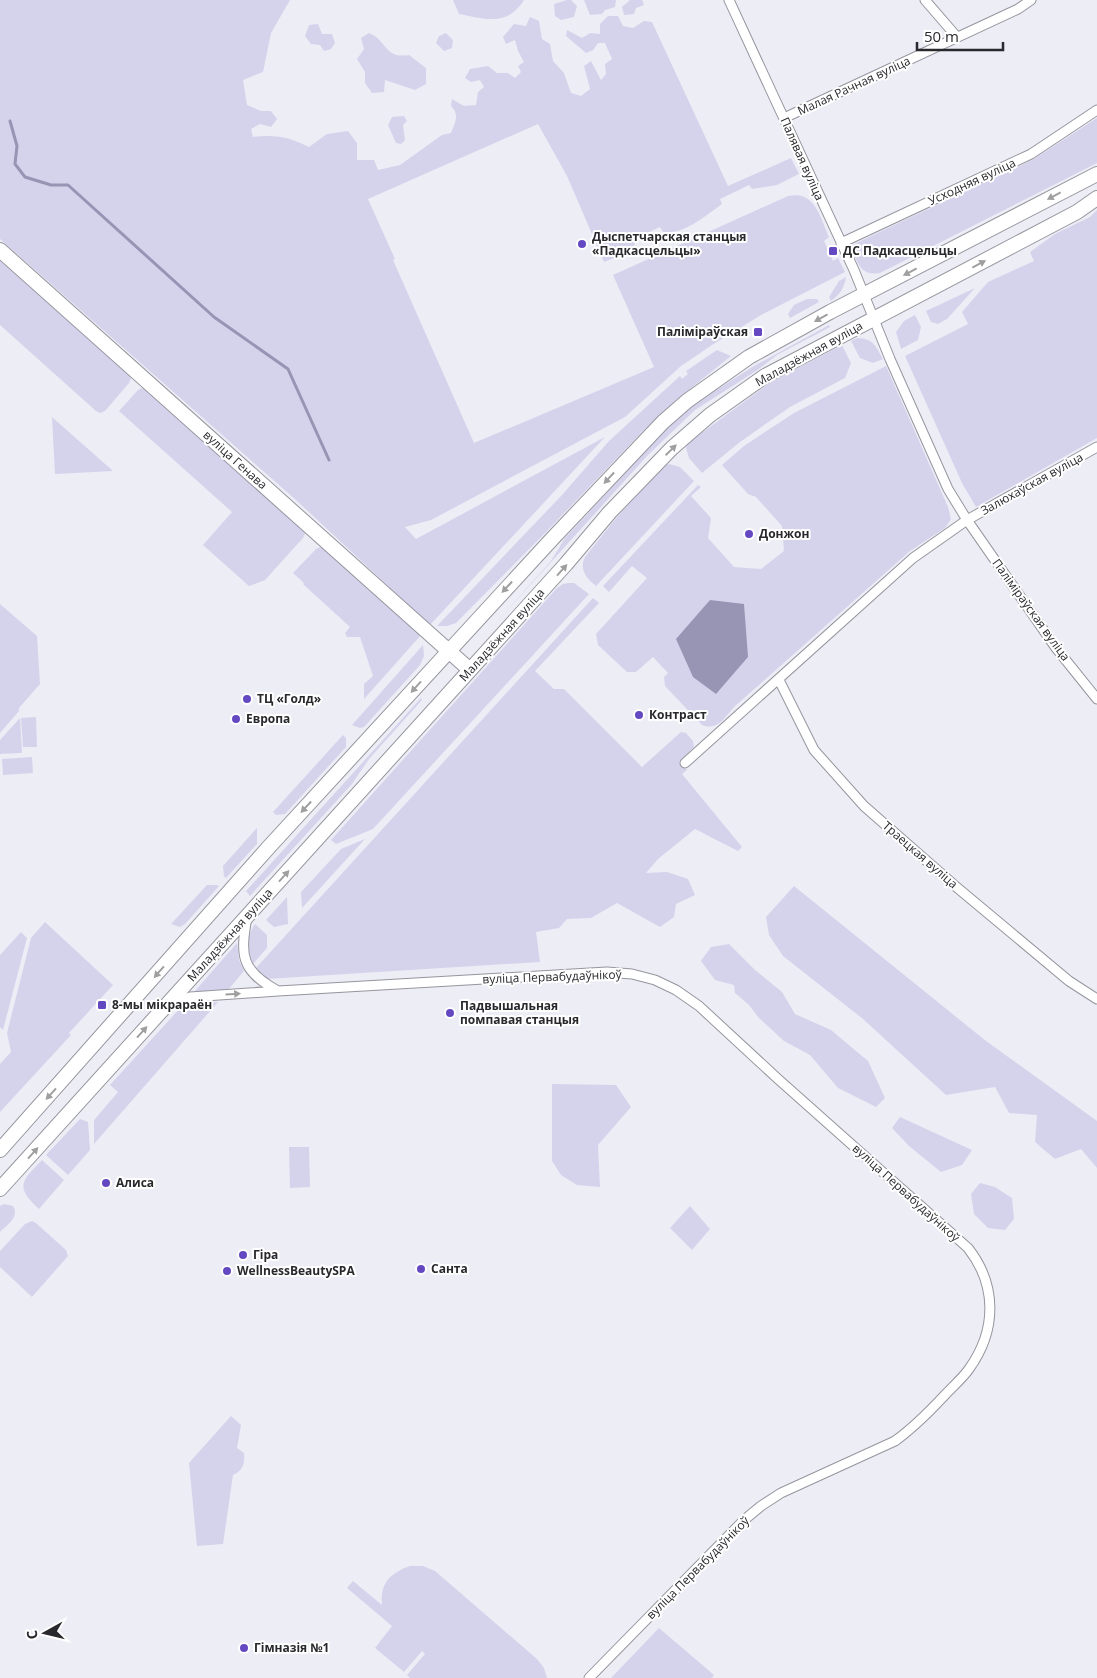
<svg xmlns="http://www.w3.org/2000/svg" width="1097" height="1678" viewBox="0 0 1097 1678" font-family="'Open Sans',sans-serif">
<rect width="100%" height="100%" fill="#ededf6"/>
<path fill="#d5d3ec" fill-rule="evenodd" d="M0 0H290L271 33 263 72 243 80 247 105 261 111H271L277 119 271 127 260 124 251 129 253 137C275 134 290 137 309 147L327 134 348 131 357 143V160H374L378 170 400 165 442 135 451 133C455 123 460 115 451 106L452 99 464 106 476 105 478 92 484 87 480 80 471 82 465 78 470 69 488 66 497 73H508L515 78 521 72 518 66 524 62 518 51 515 40 506 44 503 37 514 24 526 26 530 17 539 21 542 39 550 44 553 61 564 73 571 93 581 96 590 89 584 66 591 61 601 80 606 74 605 64 612 59 605 43H598L593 50 586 53 566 36 567 30 582 38 590 33 600 34V24L608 16H618L623 26 633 28 644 21 652 22 728 186 791 158 799 174 777 185 752 189 749 185 720 199 722 204C705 216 684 235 663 232L660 227 634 239 635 244 629 252 604 262 567 176 538 124 368 199 395 259 393 260 474 443 654 367 613 275 788 196C815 190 820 217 829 237L824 241 833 261 838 258 845 272 761 315 712 345 681 366 625 417 431 520 405 527 416 539 605 437 430 625 296 500 0 239Z
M453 0H524C507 27 485 19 459 14Z
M567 0H571L577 6 574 17 561 20 555 16 554 4Z
M584 0H616L615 7 605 10 602 14 590 15Z
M630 0H642L644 5 636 8 634 14 624 15 622 7Z
M318 24 322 34H332L335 43 331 49 324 51 320 45 311 44 305 36 309 25Z
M369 33C388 41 384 59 409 55L426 68V84L415 90 385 80 384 92 372 93 365 83V72L357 59 364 49 361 38Z
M446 33 453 40 452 48 444 51 436 43 439 36Z
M404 116 407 121 403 125 405 140 401 144 396 143 388 125 392 117Z
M1097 118V163L880 273C860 277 857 261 850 246L1034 159Z
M1097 210V438L976 507 962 483 905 356 968 324 962 312 988 282 1034 261 1030 252 1055 234 1090 217Z
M0 258 129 374 131 378 129 383 105 411 100 413 96 411 0 325Z
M846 277C844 289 840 294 831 301L829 297 839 281Z
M975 288 947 319 938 324 931 322 926 311Z
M807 299H817L819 302 790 318 788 314 794 305Z
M915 315 921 327 918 340 901 349 896 332 904 321Z
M829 325 830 327 777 355 756 371 695 410 648 455 493 626 551 561 565 538 668 427 691 406 754 366Z
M857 338C874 339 875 345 883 359L873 363 860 358 851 341Z
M842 345 851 363 845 378 790 407 740 442 702 473 689 458 686 448 688 443 771 382Z
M717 350 731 356 676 400 642 432 546 532 456 623 447 626H437L562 495 609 441 680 376 682 379 688 374 686 371Z
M886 366 948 507 951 519 945 528 910 551 734 707C724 718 718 731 702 725L665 686 664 677 668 673 653 657 636 672H627L598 645 596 634 647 578 632 566 609 592 603 586 698 485 701 487 691 496 711 518 708 538 734 567 761 569 784 551 782 526 756 497 748 494 722 465 744 446 794 413ZM710 600 693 677 695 619Z
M142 388 146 389 303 530 305 534 303 538 265 580 249 586 203 545 232 512 119 411 138 390Z
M52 417 113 471 55 474Z
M669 464 680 467 694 481 596 586C586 578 579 569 585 557L617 517 664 466Z
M320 547 323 548 421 635 364 699V684L373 676 360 637H347L345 633 350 627 303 584 304 583 293 573 316 549Z
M568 583H574L589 594 373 829 336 844 331 840 557 588 563 584Z
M593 598 599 603 535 671 554 689H564L642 767 681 732 686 733 693 741 694 747 679 762 687 770 682 774 742 847 738 851 695 829 658 859 646 873 667 872 688 879 695 895 676 904 674 917 660 927 617 903 591 918 567 919 559 928 536 932 540 962 266 979 255 969Z
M0 604 37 636 40 684 19 708V711L0 733Z
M423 645 424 656 420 665 364 727 360 728 352 725Z
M421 698 422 700 369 759 352 784 250 896 246 891Z
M36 717 37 747H23L21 718Z
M20 718 22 753 0 754V740Z
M343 735 346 738V747L285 814 276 815 273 812Z
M32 757 33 773 3 775 2 759Z
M257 828V844L226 878 224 876 223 866Z
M365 839 302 908 301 892 341 849Z
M207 885H217L219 886 185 924 180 927 171 924Z
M794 886 986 1041 1097 1121V1168L1081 1149 1055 1159 1035 1142 1037 1115 1009 1113 995 1087 946 1095 863 1019 783 956 769 935 766 917Z
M287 897 288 924 274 927 266 920Z
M45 922 113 985 69 1033 71 1035 0 1112V1064L11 1052 7 1033 31 938Z
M255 924 267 935V948L253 964C247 950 246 937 255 924Z
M21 932 27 938 3 1030 0 1027V955Z
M237 943 239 960 244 971 228 990 194 992Z
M729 944 755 970 782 992 795 1014 831 1030 868 1061 885 1098 876 1107 838 1088 810 1055 784 1041 759 1018 749 1005 735 993 734 985 715 980 701 961 711 947Z
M218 1002 94 1144V1120L118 1092 110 1085 182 1006 190 1003Z
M552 1084 616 1085 631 1107 598 1145 600 1187 577 1185 561 1175 552 1161Z
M900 1117 972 1150 962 1165 941 1172 909 1146 892 1128Z
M80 1119 88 1122 90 1150 68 1175 46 1155Z
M289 1147H309L310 1187 290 1188Z
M42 1160 64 1180 39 1209C14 1186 22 1181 42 1160Z
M980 1183 995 1187 1012 1198 1014 1219 1005 1230 988 1228 974 1214 971 1194Z
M4 1204 13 1206C20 1217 7 1225 0 1232V1206Z
M690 1206 710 1229 692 1250 670 1228Z
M32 1221 36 1223 66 1250 68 1256 32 1297 0 1267V1251L25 1224Z
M231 1416 241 1425 237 1448 244 1453C245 1463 243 1471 233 1475L223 1544 197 1546 189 1463Z
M410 1566H423L435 1571 537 1659 544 1668 547 1678H410L407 1675 425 1654 422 1651 404 1672 375 1648 392 1626 347 1588 353 1581 382 1605C380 1583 390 1573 410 1566Z
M659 1628 714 1675 712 1678H611Z"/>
<path fill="#9794b4" d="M710 600 744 604 748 657 716 694 693 677 676 639Z"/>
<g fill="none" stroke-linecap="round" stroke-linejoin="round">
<path stroke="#9794b4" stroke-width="3" d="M10 121 17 146 15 164 25 177 51 185H68L214 317 288 369 329 460"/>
<g stroke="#96959e" stroke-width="11">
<path id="street" d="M729 0 854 270 890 359 948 489 967 520 1056 648 1097 699
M925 0 957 37
M784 118 1018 9 1031 0
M841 243 1031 154 1097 110
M779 680 814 750 864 806 954 885 1069 981 1097 999
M685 763 913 558 967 520 1097 447
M247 917C240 956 241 971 278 991
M171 1003 190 997 278 991 607 972 632 974 655 980 676 990 699 1006 778 1079 968 1248C997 1285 997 1330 969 1369 962 1379 951 1388 943 1397 928 1413 913 1428 895 1441L781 1493 761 1506 744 1520 589 1678"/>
</g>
<g stroke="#96959e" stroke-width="16">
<path id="secondary" d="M0 250 470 670
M0 1150 268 848 552 539 663 422 687 401 749 357 830 312 1097 174
M0 1189 566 564 610 512 672 448 710 415 765 376 1077 212 1097 198"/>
</g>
<use href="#street" stroke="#fff" stroke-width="9"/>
<use href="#secondary" stroke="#fff" stroke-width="14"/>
</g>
<defs><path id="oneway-solid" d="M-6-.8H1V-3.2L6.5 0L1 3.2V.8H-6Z" transform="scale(1.25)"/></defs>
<g fill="#9f9fa0">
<use href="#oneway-solid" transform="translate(1054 196) rotate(152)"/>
<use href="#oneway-solid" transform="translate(979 264) rotate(-28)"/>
<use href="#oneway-solid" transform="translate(910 272) rotate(152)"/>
<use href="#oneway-solid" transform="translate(821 318) rotate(151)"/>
<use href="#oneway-solid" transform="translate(671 450) rotate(-44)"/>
<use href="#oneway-solid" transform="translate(609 478) rotate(133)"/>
<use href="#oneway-solid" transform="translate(562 570) rotate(-48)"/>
<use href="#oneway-solid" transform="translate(507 587) rotate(133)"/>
<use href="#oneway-solid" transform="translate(416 687) rotate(132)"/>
<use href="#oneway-solid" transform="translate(306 807) rotate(133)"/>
<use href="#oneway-solid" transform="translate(284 876) rotate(-48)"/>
<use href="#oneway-solid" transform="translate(159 972) rotate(131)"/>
<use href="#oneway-solid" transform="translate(233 994) rotate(-4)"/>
<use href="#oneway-solid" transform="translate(142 1032) rotate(-48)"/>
<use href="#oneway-solid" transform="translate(51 1094) rotate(132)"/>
<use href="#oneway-solid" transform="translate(33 1153) rotate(-48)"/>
</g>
<g fill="#6448c1" stroke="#fff" stroke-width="2">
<circle cx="582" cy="244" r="5"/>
<rect x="828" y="246" width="10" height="10" rx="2.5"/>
<rect x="753" y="327" width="10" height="10" rx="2.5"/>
<circle cx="749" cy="534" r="5"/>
<circle cx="247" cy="699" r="5"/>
<circle cx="639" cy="715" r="5"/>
<circle cx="236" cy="719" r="5"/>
<rect x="97" y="1000" width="10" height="10" rx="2.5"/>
<circle cx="450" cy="1013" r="5"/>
<circle cx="106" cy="1183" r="5"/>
<circle cx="243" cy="1255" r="5"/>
<circle cx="421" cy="1269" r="5"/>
<circle cx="227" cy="1271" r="5"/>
<circle cx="244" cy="1648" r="5"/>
</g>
<g text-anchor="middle" stroke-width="4" stroke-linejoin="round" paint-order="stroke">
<g font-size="12" fill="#29292d" stroke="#fff">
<text transform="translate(854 86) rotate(-25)" y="4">Малая Рачная вуліца</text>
<text transform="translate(802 159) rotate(66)" y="4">Палявая вуліца</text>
<text transform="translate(972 182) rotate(-25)" y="4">Усходняя вуліца</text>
<text transform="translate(809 354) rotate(-29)" y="4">Маладзёжная вуліца</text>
<text transform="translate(235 460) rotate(42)" y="4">вуліца Генава</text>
<text transform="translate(1032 484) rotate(-29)" y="4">Залюхаўская вуліца</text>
<text transform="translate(1031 610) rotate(54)" y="4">Паліміраўская вуліца</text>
<text transform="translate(502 635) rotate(-48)" y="4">Маладзёжная вуліца</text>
<text transform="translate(920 855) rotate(41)" y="4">Траецкая вуліца</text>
<text transform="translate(230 935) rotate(-48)" y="4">Маладзёжная вуліца</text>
<text transform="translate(552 977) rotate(-2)" y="4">вуліца Первабудаўнікоў</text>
<text transform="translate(906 1193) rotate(42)" y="4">вуліца Первабудаўнікоў</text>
<text transform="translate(698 1568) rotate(-45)" y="4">вуліца Первабудаўнікоў</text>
</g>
<g font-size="12" font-weight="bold" fill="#29292d" stroke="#fff" text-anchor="start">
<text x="592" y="241">Дыспетчарская станцыя<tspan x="592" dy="14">«Падкасцельцы»</tspan></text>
<text x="843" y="255">ДС Падкасцельцы</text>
<text x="748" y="336" text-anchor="end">Паліміраўская</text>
<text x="759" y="538">Донжон</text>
<text x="257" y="703">ТЦ «Голд»</text>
<text x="649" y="719">Контраст</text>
<text x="246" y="723">Европа</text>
<text x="112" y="1009">8-мы мікрараён</text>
<text x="460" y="1010">Падвышальная<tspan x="460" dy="14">помпавая станцыя</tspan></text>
<text x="116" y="1187">Алиса</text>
<text x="253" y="1259">Гіра</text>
<text x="431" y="1273">Санта</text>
<text x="237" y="1275">WellnessBeautySPA</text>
<text x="254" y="1652">Гімназія №1</text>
</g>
</g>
<g transform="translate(45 1633) rotate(262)" stroke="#ffffff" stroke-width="4" paint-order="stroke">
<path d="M0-4L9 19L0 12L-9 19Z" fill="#29292d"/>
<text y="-8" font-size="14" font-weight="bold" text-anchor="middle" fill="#29292d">С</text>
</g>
<path d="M917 42v8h86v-8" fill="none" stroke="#29292d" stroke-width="2.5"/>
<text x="924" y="42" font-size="15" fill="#29292d" stroke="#ffffff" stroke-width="4" paint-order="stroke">50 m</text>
</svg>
